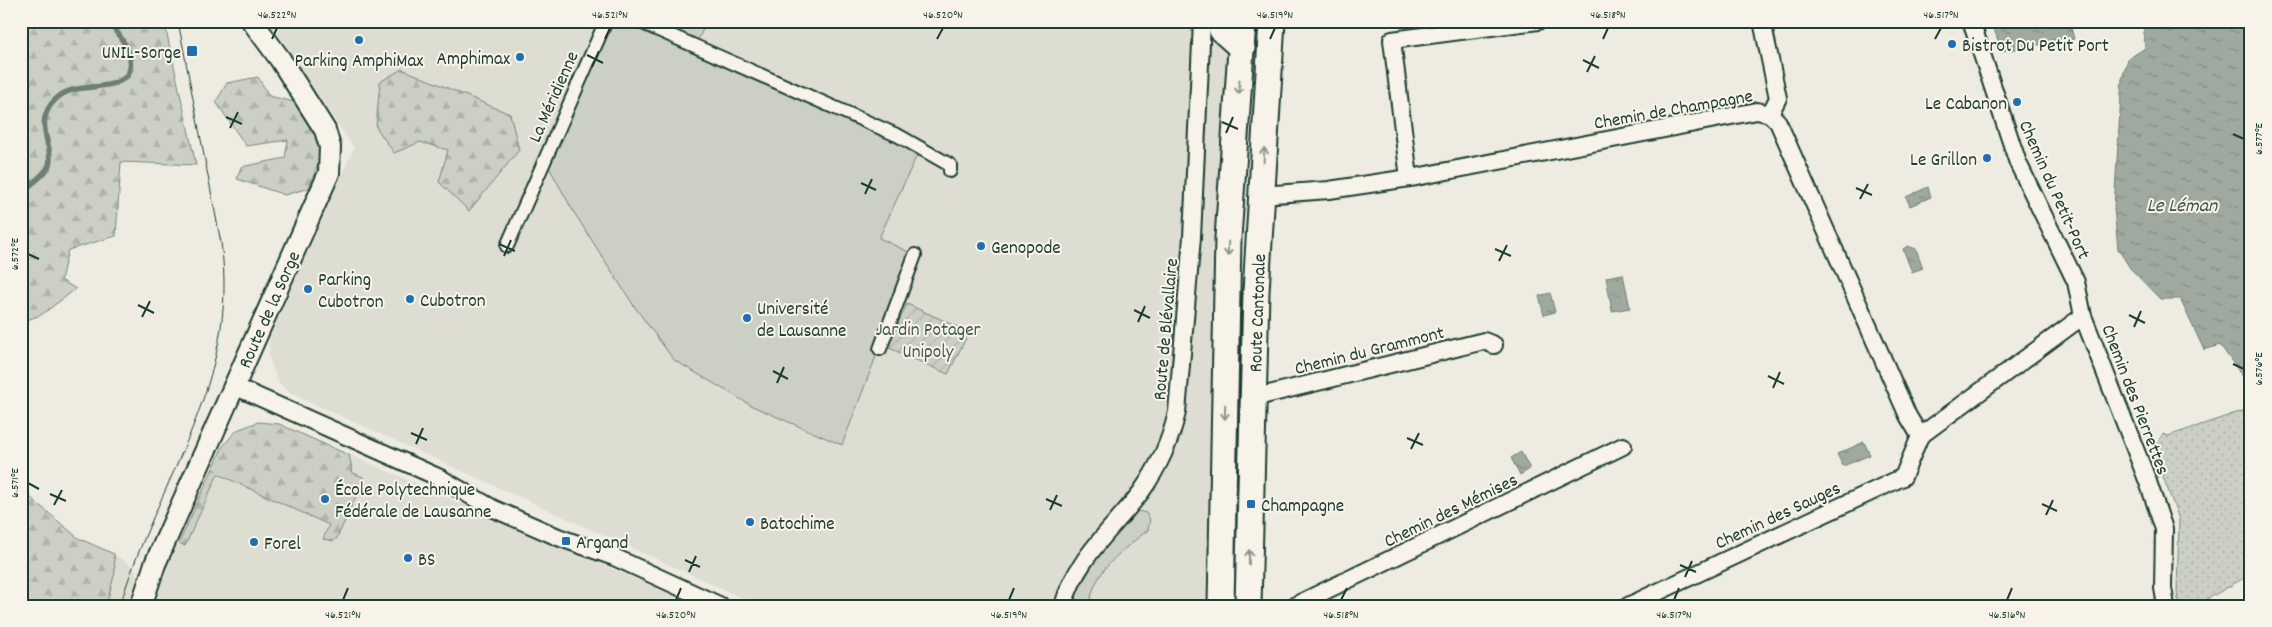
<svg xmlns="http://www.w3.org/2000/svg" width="2272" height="627" viewBox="0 0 2272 627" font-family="Dekko,sans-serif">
<defs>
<pattern id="forest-firs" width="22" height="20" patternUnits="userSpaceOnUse" patternTransform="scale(1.25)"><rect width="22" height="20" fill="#cccfc4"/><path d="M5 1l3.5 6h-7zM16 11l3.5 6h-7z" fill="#afb3a9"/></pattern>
<pattern id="park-dots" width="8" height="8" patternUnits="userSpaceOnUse" patternTransform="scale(1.25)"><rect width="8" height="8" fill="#cccfc4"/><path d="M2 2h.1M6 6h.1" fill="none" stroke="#afb3a9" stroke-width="1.8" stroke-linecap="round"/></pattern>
<pattern id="garden-furrows" width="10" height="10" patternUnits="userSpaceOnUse" patternTransform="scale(1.25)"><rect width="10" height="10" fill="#cccfc4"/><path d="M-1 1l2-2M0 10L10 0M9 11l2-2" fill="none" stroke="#afb3a9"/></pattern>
<pattern id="water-ripples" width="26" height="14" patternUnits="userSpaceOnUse" patternTransform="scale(1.25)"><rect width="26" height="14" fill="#9fa99f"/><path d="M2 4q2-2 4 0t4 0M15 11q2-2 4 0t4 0" fill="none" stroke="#818b82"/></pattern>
</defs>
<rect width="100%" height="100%" fill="#eeece1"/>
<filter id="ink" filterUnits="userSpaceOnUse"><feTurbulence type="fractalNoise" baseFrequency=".02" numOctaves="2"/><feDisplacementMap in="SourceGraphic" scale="10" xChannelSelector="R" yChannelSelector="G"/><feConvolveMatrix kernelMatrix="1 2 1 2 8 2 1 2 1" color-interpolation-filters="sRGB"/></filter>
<g filter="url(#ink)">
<path fill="#ddddd2" d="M267 21H1216L1227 49 1215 270 1214 606H760L290 393 278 382 269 358 270 337 354 148Z
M258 422 279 424 698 606H153L159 585 223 446 237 430Z
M114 554 135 568 137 577 128 606H106L115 572Z"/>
<path fill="#cccfc4" stroke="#76867c" d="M606 21H707L695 46 899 136 917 155 879 238 915 255 842 445 752 406 674 360 634 306 573 211 545 160Z
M1138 511 1146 513 1150 519 1148 530C1124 549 1092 571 1090 606H1073C1083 570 1109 535 1138 511Z"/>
<path fill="url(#forest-firs)" stroke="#76867c" d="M26 21H164L196 165 121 162 116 236 68 250 61 280 76 289 41 315 21 322V48L26 29Z
M402 69 510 114 519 150 469 211 439 182 448 150 420 142 394 153 376 127 380 82Z
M258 77 269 96 295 102 301 111 317 123 325 145 309 188 285 195 237 179 241 167 285 158 288 140 246 146 216 102 227 83Z
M258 422 279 424 349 455 353 473 363 477V481L337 538 334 541 323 539 329 525 218 474 185 546 179 543 223 446 237 430Z
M21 482 31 498 78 538 114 554 115 572 106 606H21Z"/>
<path fill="url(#park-dots)" stroke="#76867c" d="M2251 408V574L2195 606H2179L2177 592 2179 519 2153 450 2163 434 2168 436Z"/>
<path fill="url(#garden-furrows)" stroke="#76867c" d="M907 304 969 332 948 374 887 347Z"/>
<path fill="url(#water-ripples)" stroke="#6c7e74" d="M1991 21H2069L2074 39 2002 51Z
M2143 21H2251V388L2220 345 2204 350 2180 299H2160L2130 268 2118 249 2114 208 2122 79 2128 59 2145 48Z
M1928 187 1931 197 1910 206 1906 197Z
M1908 246 1916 249 1923 268 1912 272 1903 249Z
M1623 274 1630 308 1612 311 1606 277Z
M1550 293 1555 312 1544 315 1539 296Z
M1864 442 1870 455 1843 466 1837 454Z
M1521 452 1530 469 1520 475 1511 458Z"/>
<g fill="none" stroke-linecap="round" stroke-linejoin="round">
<path stroke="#6c7e74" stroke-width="5.5" d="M21 193C29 185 45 176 49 165 55 146 31 122 56 99 75 80 109 94 128 75 137 55 120 37 109 21
M21 572 24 584V606"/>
<g stroke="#1f3d34" stroke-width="16">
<path id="pedestrian" d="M638 21 899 136 950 165V171
M507 246 606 21
M880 349 915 255"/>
</g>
<g stroke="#1f3d34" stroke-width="20">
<path id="minor" d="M1762 21 1778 98 1770 114
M1971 21 2018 163 2076 282 2083 316 2148 482 2164 529 2163 588 2166 606
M1409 178 1392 40 1538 21
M1262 195 1329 190 1416 177 1757 111 1770 114 1778 122 1908 416 1920 436
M234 386 440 478 492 508 558 537 614 557 721 606
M1253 398 1484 341 1494 345
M1920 436 2083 316
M1063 606C1076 558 1112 530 1141 492 1158 468 1171 440 1177 412L1192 237 1202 21
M1294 606 1623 446
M1628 606 1903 477 1920 436"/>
</g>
<g stroke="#1f3d34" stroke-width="24">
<path id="tertiary" d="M141 606 155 564 329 173 330 147 325 130 280 59 252 21"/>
</g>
<g stroke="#1f3d34" stroke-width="29">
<path id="primary" d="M1220 21 1222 30 1242 48
M1221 606 1228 238 1243 21
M1248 606 1256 292 1272 21"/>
</g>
<use href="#pedestrian" stroke="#f7f3e8" stroke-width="12"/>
<use href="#minor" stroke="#f7f3e8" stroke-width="16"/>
<use href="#tertiary" stroke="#f7f3e8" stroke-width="20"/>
<use href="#primary" stroke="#f7f3e8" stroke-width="25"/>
<path stroke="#1f3d34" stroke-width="1" d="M120 606C157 479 241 382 221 243L178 21"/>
</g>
<defs><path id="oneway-shaft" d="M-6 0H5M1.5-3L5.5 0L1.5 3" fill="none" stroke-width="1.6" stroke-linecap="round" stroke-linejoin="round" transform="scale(1.25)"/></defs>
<g stroke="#8b988e">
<use href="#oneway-shaft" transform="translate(1239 87) rotate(94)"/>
<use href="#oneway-shaft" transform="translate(1264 155) rotate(-87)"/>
<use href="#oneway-shaft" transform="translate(1228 249) rotate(91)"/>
<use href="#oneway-shaft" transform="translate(1225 412) rotate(91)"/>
<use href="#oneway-shaft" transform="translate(1249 557) rotate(-89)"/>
</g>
</g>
<path fill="none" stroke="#1f3d34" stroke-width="2" d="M272 39 277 28M605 39 610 28M937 39 943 28M1270 39 1275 28M1603 39 1608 28M1935 39 1941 28M587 55 603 63M1583 60 1599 68M592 67 599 51M1587 72 1595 56M226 117 242 124M1222 122 1238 129M230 128 238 112M1226 133 1233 117M2233 134 2244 139M861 183 876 190M1856 188 1872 195M865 194 872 179M1860 199 1868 184M499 244 515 251M1495 249 1511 256M28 254 39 259M504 256 511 240M1499 261 1507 245M138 305 154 313M1134 310 1150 318M2129 315 2145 323M142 317 150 301M1138 322 1145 306M2134 327 2141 311M2233 364 2244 369M773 371 788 379M1768 376 1784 384M777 383 784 367M1773 388 1780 372M411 433 427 440M1407 438 1423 445M416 444 423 428M1411 449 1419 433M28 483 39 489M50 494 66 501M1046 499 1062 506M2042 504 2057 511M54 505 62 490M1050 510 1057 495M2046 515 2053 500M685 560 700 567M1680 565 1696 572M689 572 696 556M1685 577 1692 561M343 600 348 588M676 600 681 588M1009 600 1014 588M1341 600 1347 588M1674 600 1679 588M2007 600 2012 588"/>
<g fill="#1f6fb2" stroke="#f7f3e8" stroke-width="2">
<circle cx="359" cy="40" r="5"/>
<circle cx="1952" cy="44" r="5"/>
<rect x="186" y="45" width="12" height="12" rx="2.5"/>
<circle cx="520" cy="57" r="5"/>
<circle cx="2017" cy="102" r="5"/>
<circle cx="1987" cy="158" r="5"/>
<circle cx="981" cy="246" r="5"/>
<circle cx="308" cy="289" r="5"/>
<circle cx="410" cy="299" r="5"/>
<circle cx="747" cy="318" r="5"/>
<circle cx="325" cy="499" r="5"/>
<rect x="1246" y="499" width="10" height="10" rx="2.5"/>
<circle cx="750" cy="522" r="5"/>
<rect x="561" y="536" width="10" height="10" rx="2.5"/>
<circle cx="254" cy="542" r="5"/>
<circle cx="408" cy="558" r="5"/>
</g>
<g text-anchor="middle" stroke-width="4" stroke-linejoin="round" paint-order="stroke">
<g font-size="19" fill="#1f3d34" stroke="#f7f3e8" text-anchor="start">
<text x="1962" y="51">Bistrot Du Petit Port</text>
<text x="181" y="58" text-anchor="end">UNIL-Sorge</text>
<text x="510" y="64" text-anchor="end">Amphimax</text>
<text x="359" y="66" text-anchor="middle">Parking AmphiMax</text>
<text x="2007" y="109" text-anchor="end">Le Cabanon</text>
<text x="1977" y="165" text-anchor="end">Le Grillon</text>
<text x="991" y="253">Genopode</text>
<text x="318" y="285">Parking<tspan x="318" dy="22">Cubotron</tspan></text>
<text x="420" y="306">Cubotron</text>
<text x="757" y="314">Université<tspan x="757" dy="22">de Lausanne</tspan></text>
<text x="335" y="495">École Polytechnique<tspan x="335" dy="22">Fédérale de Lausanne</tspan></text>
<text x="1261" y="511">Champagne</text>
<text x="760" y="529">Batochime</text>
<text x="576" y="548">Argand</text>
<text x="264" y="549">Forel</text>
<text x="418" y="565">BS</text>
</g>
<g font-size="19" fill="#1f3d34" stroke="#f7f3e8">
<text transform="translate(552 96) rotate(-66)" y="7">La Méridienne</text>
<text transform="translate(1673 108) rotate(-10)" y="7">Chemin de Champagne</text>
<text transform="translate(2056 189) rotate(66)" y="7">Chemin du Petit-Port</text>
<text transform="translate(268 309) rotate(-66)" y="7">Route de la Sorge</text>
<text transform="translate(1256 313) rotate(-88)" y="7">Route Cantonale</text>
<text transform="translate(1164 329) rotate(-85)" y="7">Route de Blévallaire</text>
<text transform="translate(1369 349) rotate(-14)" y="7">Chemin du Grammont</text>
<text transform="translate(2137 399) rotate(69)" y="7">Chemin des Pierrettes</text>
<text transform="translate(1450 509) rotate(-26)" y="7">Chemin des Mémises</text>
<text transform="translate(1777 514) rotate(-25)" y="7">Chemin des Sauges</text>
</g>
<g font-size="19" fill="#425a51" stroke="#f7f3e8">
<text x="928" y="335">Jardin Potager<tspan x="928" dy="22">Unipoly</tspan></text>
</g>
<g font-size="20" font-style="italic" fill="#3f584f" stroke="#f7f3e8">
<text x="2182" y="211">Le Léman</text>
</g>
</g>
<rect width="2272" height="627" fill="none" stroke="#f7f3e8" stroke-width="55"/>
<rect x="28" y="28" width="2216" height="572" fill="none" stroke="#1f3d34" stroke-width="2"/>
<g font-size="12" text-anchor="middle" fill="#1f3d34">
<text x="277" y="18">46.522°N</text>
<text x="610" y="18">46.521°N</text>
<text x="943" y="18">46.520°N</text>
<text x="1275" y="18">46.519°N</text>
<text x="1608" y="18">46.518°N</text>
<text x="1941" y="18">46.517°N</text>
<text transform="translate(2258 139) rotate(-90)" y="4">6.577°E</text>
<text transform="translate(14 254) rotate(-90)" y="4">6.572°E</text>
<text transform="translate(2258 369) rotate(-90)" y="4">6.576°E</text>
<text transform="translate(14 483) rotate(-90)" y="4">6.571°E</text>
<text x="343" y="618">46.521°N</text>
<text x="676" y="618">46.520°N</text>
<text x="1009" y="618">46.519°N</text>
<text x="1341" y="618">46.518°N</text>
<text x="1674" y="618">46.517°N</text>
<text x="2007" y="618">46.516°N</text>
</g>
</svg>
